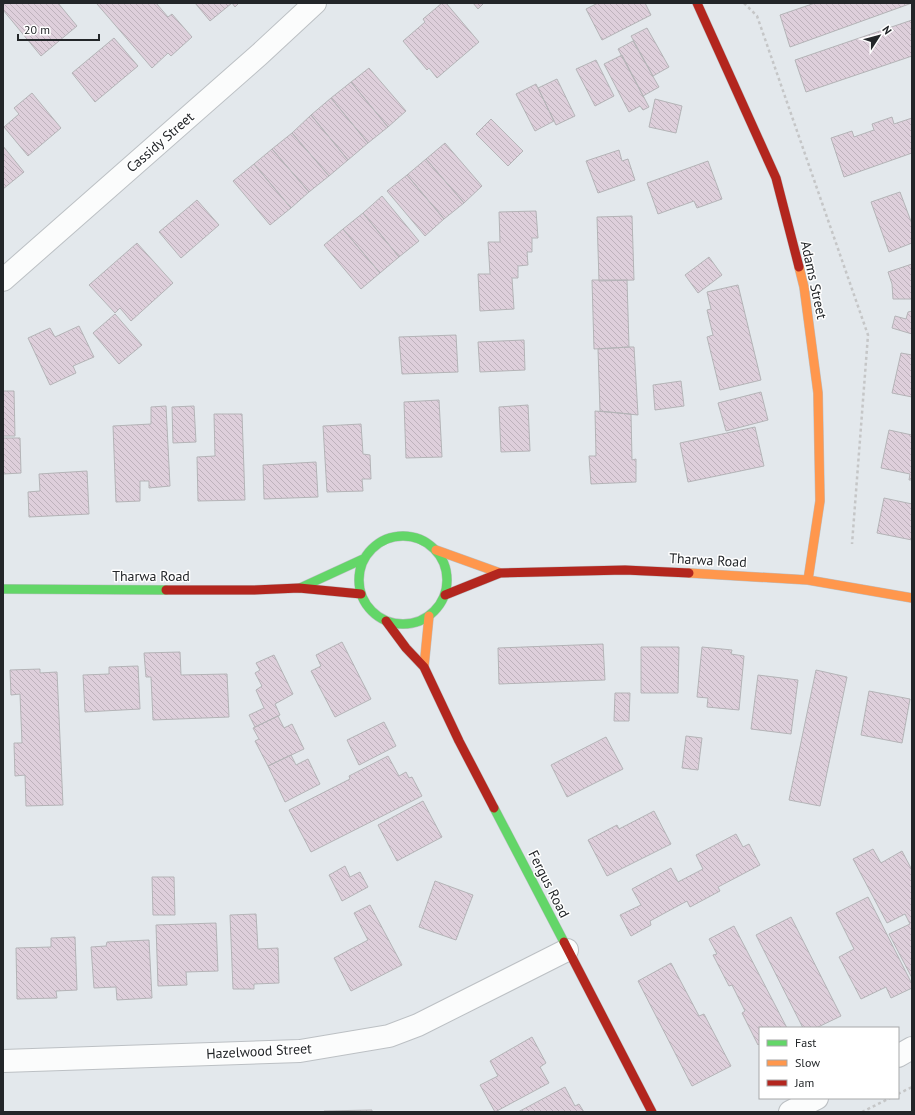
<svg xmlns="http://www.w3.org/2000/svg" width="915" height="1115" viewBox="0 0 915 1115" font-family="'PT Sans',sans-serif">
<defs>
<pattern id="building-back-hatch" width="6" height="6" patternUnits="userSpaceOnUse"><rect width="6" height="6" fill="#decfdb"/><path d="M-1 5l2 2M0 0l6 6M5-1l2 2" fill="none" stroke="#beb2bc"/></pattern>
</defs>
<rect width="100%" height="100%" fill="#e3e8ec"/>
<path fill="url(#building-back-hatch)" stroke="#b4b4b7" d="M3 3H58L77 26 41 56 3 10Z
M98 3H156L168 17 172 14 192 37 171 56 168 53 152 68 97 4Z
M195 3H239L235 7 232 3 210 21Z
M442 3H446L479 42 437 78 429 68 427 70 403 41 425 22 423 19Z
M473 3H484L478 9Z
M598 3H645L651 15 602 40 586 9Z
M815 3H912L790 47 780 15Z
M912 20V56L806 92 795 60Z
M647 28 669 67 653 76 631 36Z
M114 38 138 66 95 102 72 73Z
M633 41 659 87 643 96 618 49Z
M622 55 649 107 643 110 640 106 629 112 604 64Z
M596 60 614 96 595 106 576 69Z
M369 68 406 111 388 127 351 82Z
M557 79 575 116 556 125 538 88Z
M351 82 388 127 368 143 331 98Z
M536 84 554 121 535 131 516 94Z
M32 93 61 128 28 156 4 127 19 114 14 108Z
M331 98 368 143 348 160 311 115Z
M655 99 682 106 676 133 649 127Z
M311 115 348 160 329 176 292 133Z
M892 117 894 124 912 118V153L844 177 831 138 852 131 854 137 874 130 872 124Z
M491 119 523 151 508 166 476 134Z
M292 133 329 176 309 192 272 149Z
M445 143 482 186 464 203 426 159Z
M3 146 24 172 3 189Z
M272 149 309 192 291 208 254 164Z
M619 150 622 161 628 159 635 180 598 193 586 161Z
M426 159 464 203 444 219 407 175Z
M708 161 722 199 697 208 694 201 658 214 647 183Z
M254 164 291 208 270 225 233 181Z
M407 175 444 219 425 236 387 191Z
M900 192 912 224V243L889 252 871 202Z
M382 196 419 241 399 257 363 213Z
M197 200 219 225 181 258 159 232Z
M536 211 538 238H532V252H527L528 265 518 266V278H512L514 309 480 311 478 274H490L488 242H500L499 212Z
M363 213 399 257 380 273 343 229Z
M632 216 634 280 599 281 597 217Z
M343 229 380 273 361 289 324 245Z
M137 243 173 283 131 321 120 308 115 313 89 285Z
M709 257 722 275 698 293 685 275Z
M912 264V299H893L892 284 888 272Z
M592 280H627L629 347 594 349Z
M738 285 761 380 720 390 707 337 713 335 707 310 711 309 707 292Z
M912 311V334L892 328 895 316 906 319 908 312Z
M115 314 142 345 119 364 93 333Z
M79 326 94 357 73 366 76 373 50 385 28 338 50 328 55 337Z
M456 335 458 372 402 374 399 337Z
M524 340 525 370 480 372 478 342Z
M629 347H634L638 415 600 411 598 349Z
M901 353 912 355V397L892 393Z
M681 381 684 406 655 410 653 385Z
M3 391H14L15 436H3Z
M761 392 768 420 726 431 718 403Z
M439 400 442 457 406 458 404 402Z
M528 405 530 451 501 452 499 407Z
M166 406 170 486 149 488V481H140V501L116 502 113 426 151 424V407Z
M194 406 196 442 173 443 172 407Z
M595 411 631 414 632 460 636 459V482L591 484 589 456H596Z
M214 414H242L245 500 198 501 197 457 215 456Z
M361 424 363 454 370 455 371 479H362L363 491 327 492 323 426Z
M755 427 764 466 688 482 680 443Z
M889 430 912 435V480H909L910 474 881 468Z
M3 438H20L21 473 3 474Z
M316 462 318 497 264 499 263 465Z
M87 471 89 514 29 517 28 492 40 491 39 474Z
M884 498 912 504V540L877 533Z
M342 642 371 699 335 717 311 671 321 666 316 655Z
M603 644 605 680 499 684 498 648Z
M641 647H679L678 693H641Z
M702 647 732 650 731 654 744 656 739 710 707 707 708 698 697 697Z
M180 652 181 675 227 674 229 717 153 720 151 677H146L144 653Z
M274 655 293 694 275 704 280 715 255 727 249 715 264 708 256 690 262 686 255 673 260 670 256 663Z
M138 666 140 709 85 712 83 675 109 674V667Z
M40 669V673L57 672 63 805 26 806 25 775 15 776 14 743H22L20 694 11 695 10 670Z
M816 670 847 677 820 806 789 800Z
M758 675 798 680 791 734 751 729Z
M869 691 910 699 902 743 861 735Z
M615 693H630L629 721H614Z
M278 716 284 728 292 724 304 749 268 766 255 741 259 739 253 728Z
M384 722 396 746 359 765 347 740Z
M686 736 702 738 698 770 682 768Z
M606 737 623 769 567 797 551 765Z
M291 755 296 765 308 759 320 784 285 802 268 766Z
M388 756 399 776 406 772 409 778 412 777 422 796 311 852 289 810 350 779 349 776Z
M423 801 442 837 397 861 378 825Z
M654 811 671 844 607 876 588 840 617 825 619 829Z
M736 834 743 847 749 844 760 865 718 887 720 891 690 907 687 901 650 921 651 925 631 936 620 915 641 905 632 889 671 868 678 882 703 869 696 855Z
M873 849 881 863 902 851 912 870V978L889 934 910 924 905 914 887 923 853 859Z
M345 866 350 877 360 872 368 887 342 901 329 875Z
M152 877H174L175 915H153Z
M435 881 473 895 456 940 419 927Z
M868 897 912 984V988L891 998 886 987 861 999 839 957 854 949 836 913Z
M370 905 402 965 351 991 334 958 368 940 354 913Z
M256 914 258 949 278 948 279 983 254 984V989H233L230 915Z
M791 917 841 1016 816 1028H803L756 935Z
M216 923 218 971 186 972 187 985 158 986 156 925Z
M734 926 787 1028H760V1043L758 1045 742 1013 745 1011 732 985 729 986 713 955 717 954 709 939Z
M75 937 77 990 56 991 57 998 17 999 16 948 51 947V938Z
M149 940 152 998 117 1000 116 987 94 988 91 947 106 946 107 942Z
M671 963 699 1016 704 1014 731 1066 692 1086 638 981Z
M532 1037 546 1063 540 1067 549 1083 495 1112 480 1085 498 1076 490 1061Z
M565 1087 575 1106 579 1104 584 1112H518Z
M372 1110V1112H324V1111Z"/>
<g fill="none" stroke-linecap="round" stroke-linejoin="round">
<g stroke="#bcc0c4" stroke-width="24">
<path id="street" d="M3 280 260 54 315 3
M898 1056 912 1048
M3 1061 300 1051 389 1036 418 1025 567 950
M790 1112 817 1098"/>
</g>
<g stroke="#bcc0c4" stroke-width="10">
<path id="fast" d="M359 580a44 44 0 1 1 88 0a44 44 0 1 1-88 0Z
M300 588 363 559
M3 589 166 590
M494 808 564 942"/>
</g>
<g stroke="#bcc0c4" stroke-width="10">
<path id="slow" d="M799 267 804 287 818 393 820 501 808 580
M436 550 500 573
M689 573 808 580 912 598
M424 667 429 616"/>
</g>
<g stroke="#bcc0c4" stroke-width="10">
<path id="jam" d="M697 3 776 178 799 267
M166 590H254L299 588 361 594
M445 595 500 573 625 570 689 573
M386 621 406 648 424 667 459 741 494 808
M564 942 652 1112"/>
</g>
<path stroke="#c5c6c7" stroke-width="2.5" stroke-dasharray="3 3" stroke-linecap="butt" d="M744 3 757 16 868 335 852 544
M898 1094 912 1087
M862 1112 890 1098"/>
<use href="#street" stroke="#fbfcfc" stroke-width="22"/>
<use href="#fast" stroke="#63d668" stroke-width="9"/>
<use href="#slow" stroke="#ff974d" stroke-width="9"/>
<use href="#jam" stroke="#b3261e" stroke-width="9"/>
</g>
<g text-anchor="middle" stroke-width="3" stroke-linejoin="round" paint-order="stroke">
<g font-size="14" fill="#232629" stroke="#fff">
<text transform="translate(160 142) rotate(-41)" y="5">Cassidy Street</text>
<text transform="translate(814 280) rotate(78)" y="5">Adams Street</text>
<text transform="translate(708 560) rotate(3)" y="5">Tharwa Road</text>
<text x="151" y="581">Tharwa Road</text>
<text transform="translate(549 884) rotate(63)" y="5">Fergus Road</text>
<text transform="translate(259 1051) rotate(-3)" y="5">Hazelwood Street</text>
</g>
</g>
<rect width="915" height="1115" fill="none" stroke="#232629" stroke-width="8"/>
<rect x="759" y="1027" width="140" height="72" fill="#ffffff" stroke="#a7a8a9"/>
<rect x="767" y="1040" width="20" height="6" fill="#63d668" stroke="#a7a8a9"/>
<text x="795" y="1047" font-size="12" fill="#232629">Fast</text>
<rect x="767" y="1060" width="20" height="6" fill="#ff974d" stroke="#a7a8a9"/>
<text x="795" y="1067" font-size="12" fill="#232629">Slow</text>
<rect x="767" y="1080" width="20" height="6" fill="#b3261e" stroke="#a7a8a9"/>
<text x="795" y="1087" font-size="12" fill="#232629">Jam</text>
<g transform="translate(879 36) rotate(54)" stroke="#ffffff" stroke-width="3" paint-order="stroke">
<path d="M0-3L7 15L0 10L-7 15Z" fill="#232629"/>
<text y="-6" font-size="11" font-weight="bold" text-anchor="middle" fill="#232629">N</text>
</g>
<path d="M18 34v6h81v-6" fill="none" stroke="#232629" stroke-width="2"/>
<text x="24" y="34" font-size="12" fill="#232629" stroke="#ffffff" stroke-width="3" paint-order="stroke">20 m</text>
</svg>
